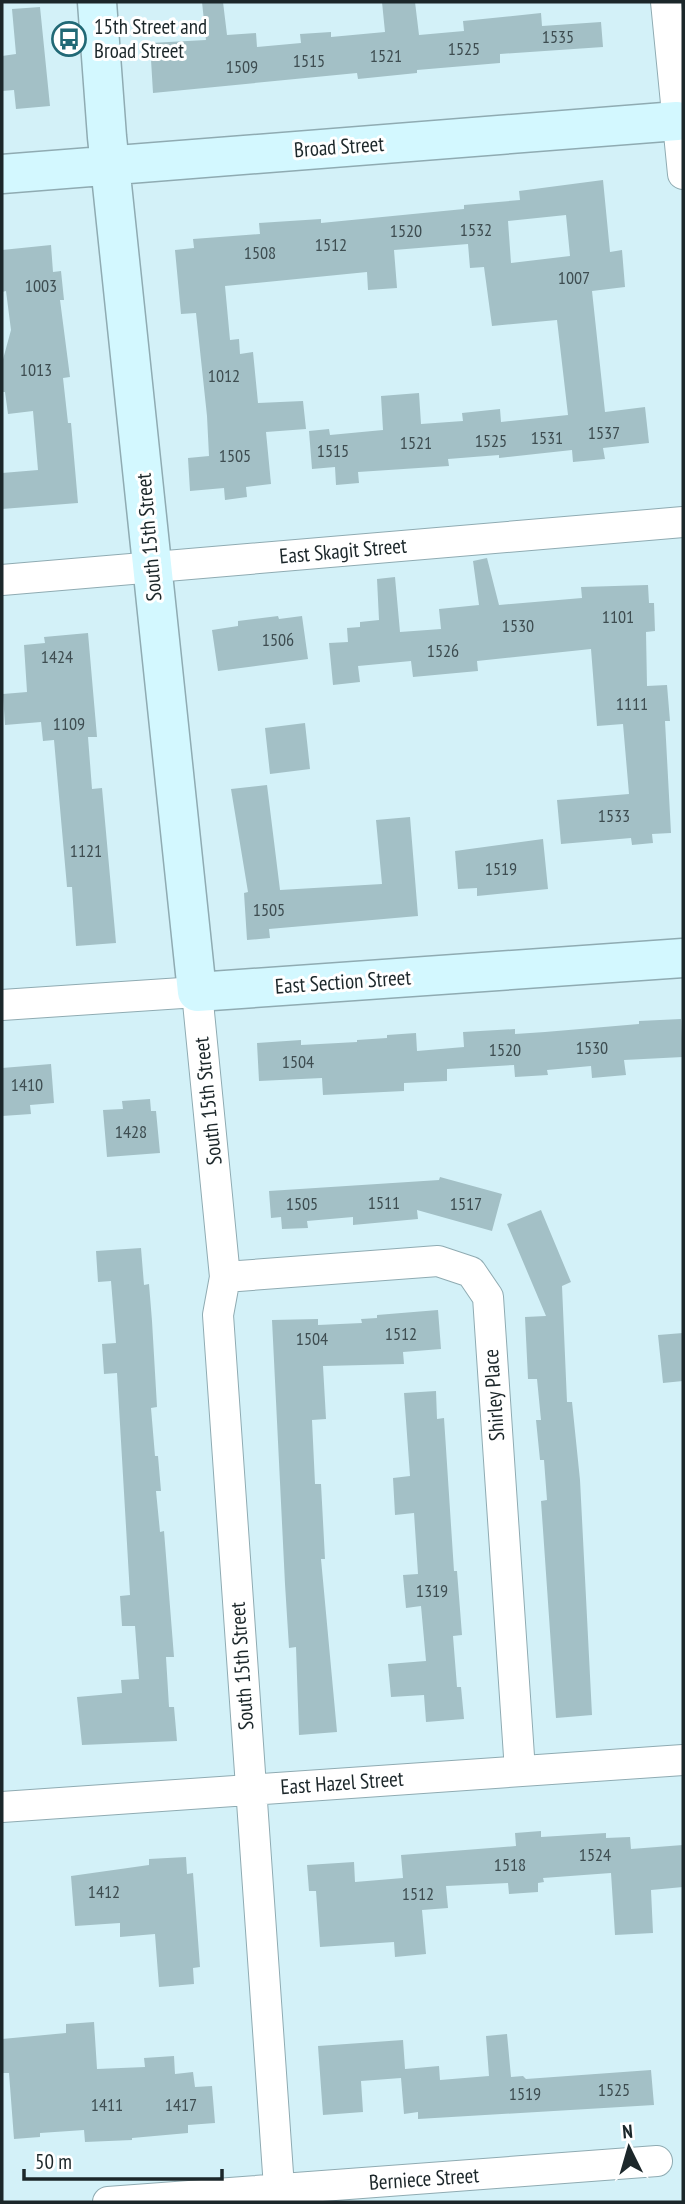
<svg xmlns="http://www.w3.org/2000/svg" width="685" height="2204" viewBox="0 0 685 2204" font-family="'PT Sans Narrow',sans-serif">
<rect width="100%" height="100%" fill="#d3f1f8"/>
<path fill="#a3c0c6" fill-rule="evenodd" d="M202 2H223L227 35 256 33 257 47 301 43 300 34 331 32V37L385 32 382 2H415L419 35 464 31 463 21 541 13 542 26 601 22 603 47 500 54V63L417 70V73L358 79 357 73 153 93 150 43 206 40Z
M40 7 50 106 16 109 14 90 2 91V56L16 54 12 9Z
M603 180 610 252 622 250 625 287 592 291 605 412 645 407 649 443 603 448 605 459 573 462 572 450 499 458V455L448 459 449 466 358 472 359 483 336 485 335 467 312 469 309 431 329 429 330 435 383 430 381 396 419 393 421 424 463 421 462 413 500 409 501 422 568 415 557 320 492 326 484 267 470 268 468 244 394 250 397 288 368 290 367 272 225 286 230 340 239 339 240 354 253 352 258 403 303 401 306 429 266 432 271 484 246 487 247 497 225 500 224 488 190 491 188 458 209 456 207 416 196 313 181 314 175 250 194 248 193 239 260 234 259 223 321 219V223L464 209V205L520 200 519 191ZM566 215 570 256 511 263 508 221Z
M51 245 53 272 61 271 64 300H60L70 377 63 378 68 423H71L78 503 2 509V473L38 470 33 411 8 414 5 392H2V363L11 330 6 291 2 292V250Z
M487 558 499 605 582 598 581 587 648 585 649 603H654L655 631 646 632 647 686 667 685 670 721H665L671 833 652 834 653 843 632 845 631 838 561 844 557 800 629 794 623 724 597 726 591 649 477 661 478 671 413 677 411 661 358 666 360 682 333 685 329 643 348 642 347 628 360 627V622L379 620 377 579 395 577 400 632 441 629 439 609 479 605 473 561Z
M278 616 279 619 302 616 308 659 218 671 212 630 238 626V621Z
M88 633 97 737H88L92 789 102 788 116 943 76 946 72 887H67L54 740 43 741 41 722 5 725 3 694 27 692 24 645 45 643 44 637Z
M305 723 310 769 270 774 265 728Z
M267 785 280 890 382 884 376 820 410 817 418 916 269 929 270 938 247 940 244 893 248 892 231 789Z
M543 839 548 889 477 896V888L458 889 455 851Z
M681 1019 683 1057 624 1060 626 1075 592 1078 591 1066 547 1070 548 1075 515 1077 514 1065 447 1069V1081L404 1083V1091L323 1095 322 1078 259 1081 257 1043 301 1040V1045L357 1042V1040L387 1038V1035L416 1033 417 1051 464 1047 463 1032 515 1029V1034L545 1032 639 1024V1021Z
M51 1064 54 1103 30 1105 31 1114 2 1116V1068Z
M150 1099 151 1111H156L160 1153 107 1157 103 1110 123 1109 122 1101Z
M440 1177 502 1194 492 1231 417 1210 418 1219 353 1225V1217L307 1221 308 1228 282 1229 281 1217 271 1218 269 1191 439 1180Z
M541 1210 571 1282 562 1286 567 1402H572L580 1480 592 1715 556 1718 541 1501 547 1500 544 1460H540L536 1420H541L537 1379H528L525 1317 546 1316 507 1224Z
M141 1248 144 1285 149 1284 152 1321 157 1407 151 1408 155 1456H158L161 1491H156L160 1532 164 1531 174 1657H166L169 1707H174L177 1741 82 1745 77 1697 122 1693 121 1680 139 1679 135 1626H122L120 1596 130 1595 117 1373 104 1374 102 1344 116 1343 111 1281 98 1282 96 1251Z
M438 1310 441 1349 403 1352 404 1364 323 1366 326 1419 312 1420 315 1484H321L325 1559H321L337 1732 299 1735 296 1647 289 1648 285 1584 272 1320 318 1319V1325L362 1323 361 1319 377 1318V1315Z
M683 1333V1381L663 1383 658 1335Z
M436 1391 437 1419 444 1418 454 1571H457L462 1635 453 1636 457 1687H461L464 1719 426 1722 424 1695 391 1697 388 1664 426 1661 421 1606 406 1608 403 1575 418 1574 414 1513 395 1515 393 1478 410 1476 404 1393Z
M541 1831V1837L606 1833V1838L630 1837 631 1849 683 1845V1887L651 1890 653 1933 615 1935 611 1873 543 1878 544 1882 538 1883V1892L509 1894 508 1883 446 1886 448 1908 422 1910 426 1954 395 1957 394 1942 320 1947 316 1891H309L307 1865 354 1862 355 1882 403 1878 401 1855 516 1846 515 1833Z
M186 1857 187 1874 193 1873 200 1967 193 1968 194 1984 159 1987 155 1934 120 1937V1923L75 1926 71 1876 149 1865V1859Z
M94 2022 97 2069 145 2067 144 2058 174 2056 175 2074 193 2072 195 2087 212 2086 215 2123 188 2125V2133L132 2138V2140L85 2142 84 2130 40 2133V2137L14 2139 9 2073H2V2039L66 2033V2024Z
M507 2034 511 2077 523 2076 526 2079 651 2070 654 2105 418 2119V2112L404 2114 401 2078 361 2081 363 2112 323 2115 318 2046 403 2040 405 2069 439 2066 440 2080 489 2076 486 2036Z"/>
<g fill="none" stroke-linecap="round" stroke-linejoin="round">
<g stroke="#8fabb2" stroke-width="32">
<path id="street" d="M666 2 683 174
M2 580 683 522
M2 1005 197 992 225 1277 218 1315 280 2202
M225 1277 438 1261 471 1272 488 1297 520 1771
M2 1807 683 1760
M108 2202 657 2161"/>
</g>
<g stroke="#8fabb2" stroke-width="41">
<path id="secondary" d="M97 2 107 137 197 992 683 958
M2 174 677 121"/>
</g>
<use href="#street" stroke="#fff" stroke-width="30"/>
<use href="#secondary" stroke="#d3f8ff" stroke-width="38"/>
</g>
<defs>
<g id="bus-ring" transform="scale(1.75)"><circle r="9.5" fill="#fff" stroke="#216976" stroke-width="1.5"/><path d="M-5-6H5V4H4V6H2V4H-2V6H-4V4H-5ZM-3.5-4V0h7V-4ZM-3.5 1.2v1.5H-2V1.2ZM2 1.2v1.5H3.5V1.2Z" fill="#216976"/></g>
</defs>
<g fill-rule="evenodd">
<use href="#bus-ring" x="69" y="39"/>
</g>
<g text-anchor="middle" stroke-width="6" stroke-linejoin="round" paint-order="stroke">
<g font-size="18" fill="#3e4d51">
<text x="558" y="43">1535</text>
<text x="464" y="55">1525</text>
<text x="386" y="62">1521</text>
<text x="309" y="67">1515</text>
<text x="242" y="73">1509</text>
<text x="476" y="236">1532</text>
<text x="406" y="237">1520</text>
<text x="331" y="251">1512</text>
<text x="260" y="259">1508</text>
<text x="574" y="284">1007</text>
<text x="41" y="292">1003</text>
<text x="36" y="376">1013</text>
<text x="224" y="382">1012</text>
<text x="604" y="439">1537</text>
<text x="547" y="444">1531</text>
<text x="491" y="447">1525</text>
<text x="416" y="449">1521</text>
<text x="333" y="457">1515</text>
<text x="235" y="462">1505</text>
<text x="618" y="623">1101</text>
<text x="518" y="632">1530</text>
<text x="278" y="646">1506</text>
<text x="443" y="657">1526</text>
<text x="57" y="663">1424</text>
<text x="632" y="710">1111</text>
<text x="69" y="730">1109</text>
<text x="614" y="822">1533</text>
<text x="86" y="857">1121</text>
<text x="501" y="875">1519</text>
<text x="269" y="916">1505</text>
<text x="592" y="1054">1530</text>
<text x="505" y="1056">1520</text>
<text x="298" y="1068">1504</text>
<text x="27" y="1091">1410</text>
<text x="131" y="1138">1428</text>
<text x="384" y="1209">1511</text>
<text x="302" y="1210">1505</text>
<text x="466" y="1210">1517</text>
<text x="401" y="1340">1512</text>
<text x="312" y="1345">1504</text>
<text x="432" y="1597">1319</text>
<text x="595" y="1861">1524</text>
<text x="510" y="1871">1518</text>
<text x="104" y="1898">1412</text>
<text x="418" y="1900">1512</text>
<text x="614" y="2096">1525</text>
<text x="525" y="2100">1519</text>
<text x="107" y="2111">1411</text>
<text x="181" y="2111">1417</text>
</g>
<g font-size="21" fill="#1c272a" stroke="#fff" text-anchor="start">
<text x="94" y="34">15th Street and<tspan x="94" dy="24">Broad Street</tspan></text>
</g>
<g font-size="21" fill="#1c272a" stroke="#fff">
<text transform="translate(339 147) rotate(-4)" y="7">Broad Street</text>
<text transform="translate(149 537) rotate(-95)" y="7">South 15th Street</text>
<text transform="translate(343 551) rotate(-5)" y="7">East Skagit Street</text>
<text transform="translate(343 982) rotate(-4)" y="7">East Section Street</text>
<text transform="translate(208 1101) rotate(-96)" y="7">South 15th Street</text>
<text transform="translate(494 1395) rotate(-94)" y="7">Shirley Place</text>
<text transform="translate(242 1666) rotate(-94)" y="7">South 15th Street</text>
<text transform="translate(342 1783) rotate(-4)" y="7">East Hazel Street</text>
<text transform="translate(424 2179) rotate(-4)" y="7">Berniece Street</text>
</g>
</g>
<rect width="685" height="2204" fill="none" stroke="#1c272a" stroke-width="7"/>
<g transform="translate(629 2148) rotate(355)" stroke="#ffffff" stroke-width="5" paint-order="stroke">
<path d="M0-5L12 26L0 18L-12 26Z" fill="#1c272a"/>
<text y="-10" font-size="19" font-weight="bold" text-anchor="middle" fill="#1c272a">N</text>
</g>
<path d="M24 2169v10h198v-10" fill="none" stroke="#1c272a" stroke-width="3.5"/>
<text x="35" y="2169" font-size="21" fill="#1c272a" stroke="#ffffff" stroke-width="5" paint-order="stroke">50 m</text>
</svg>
